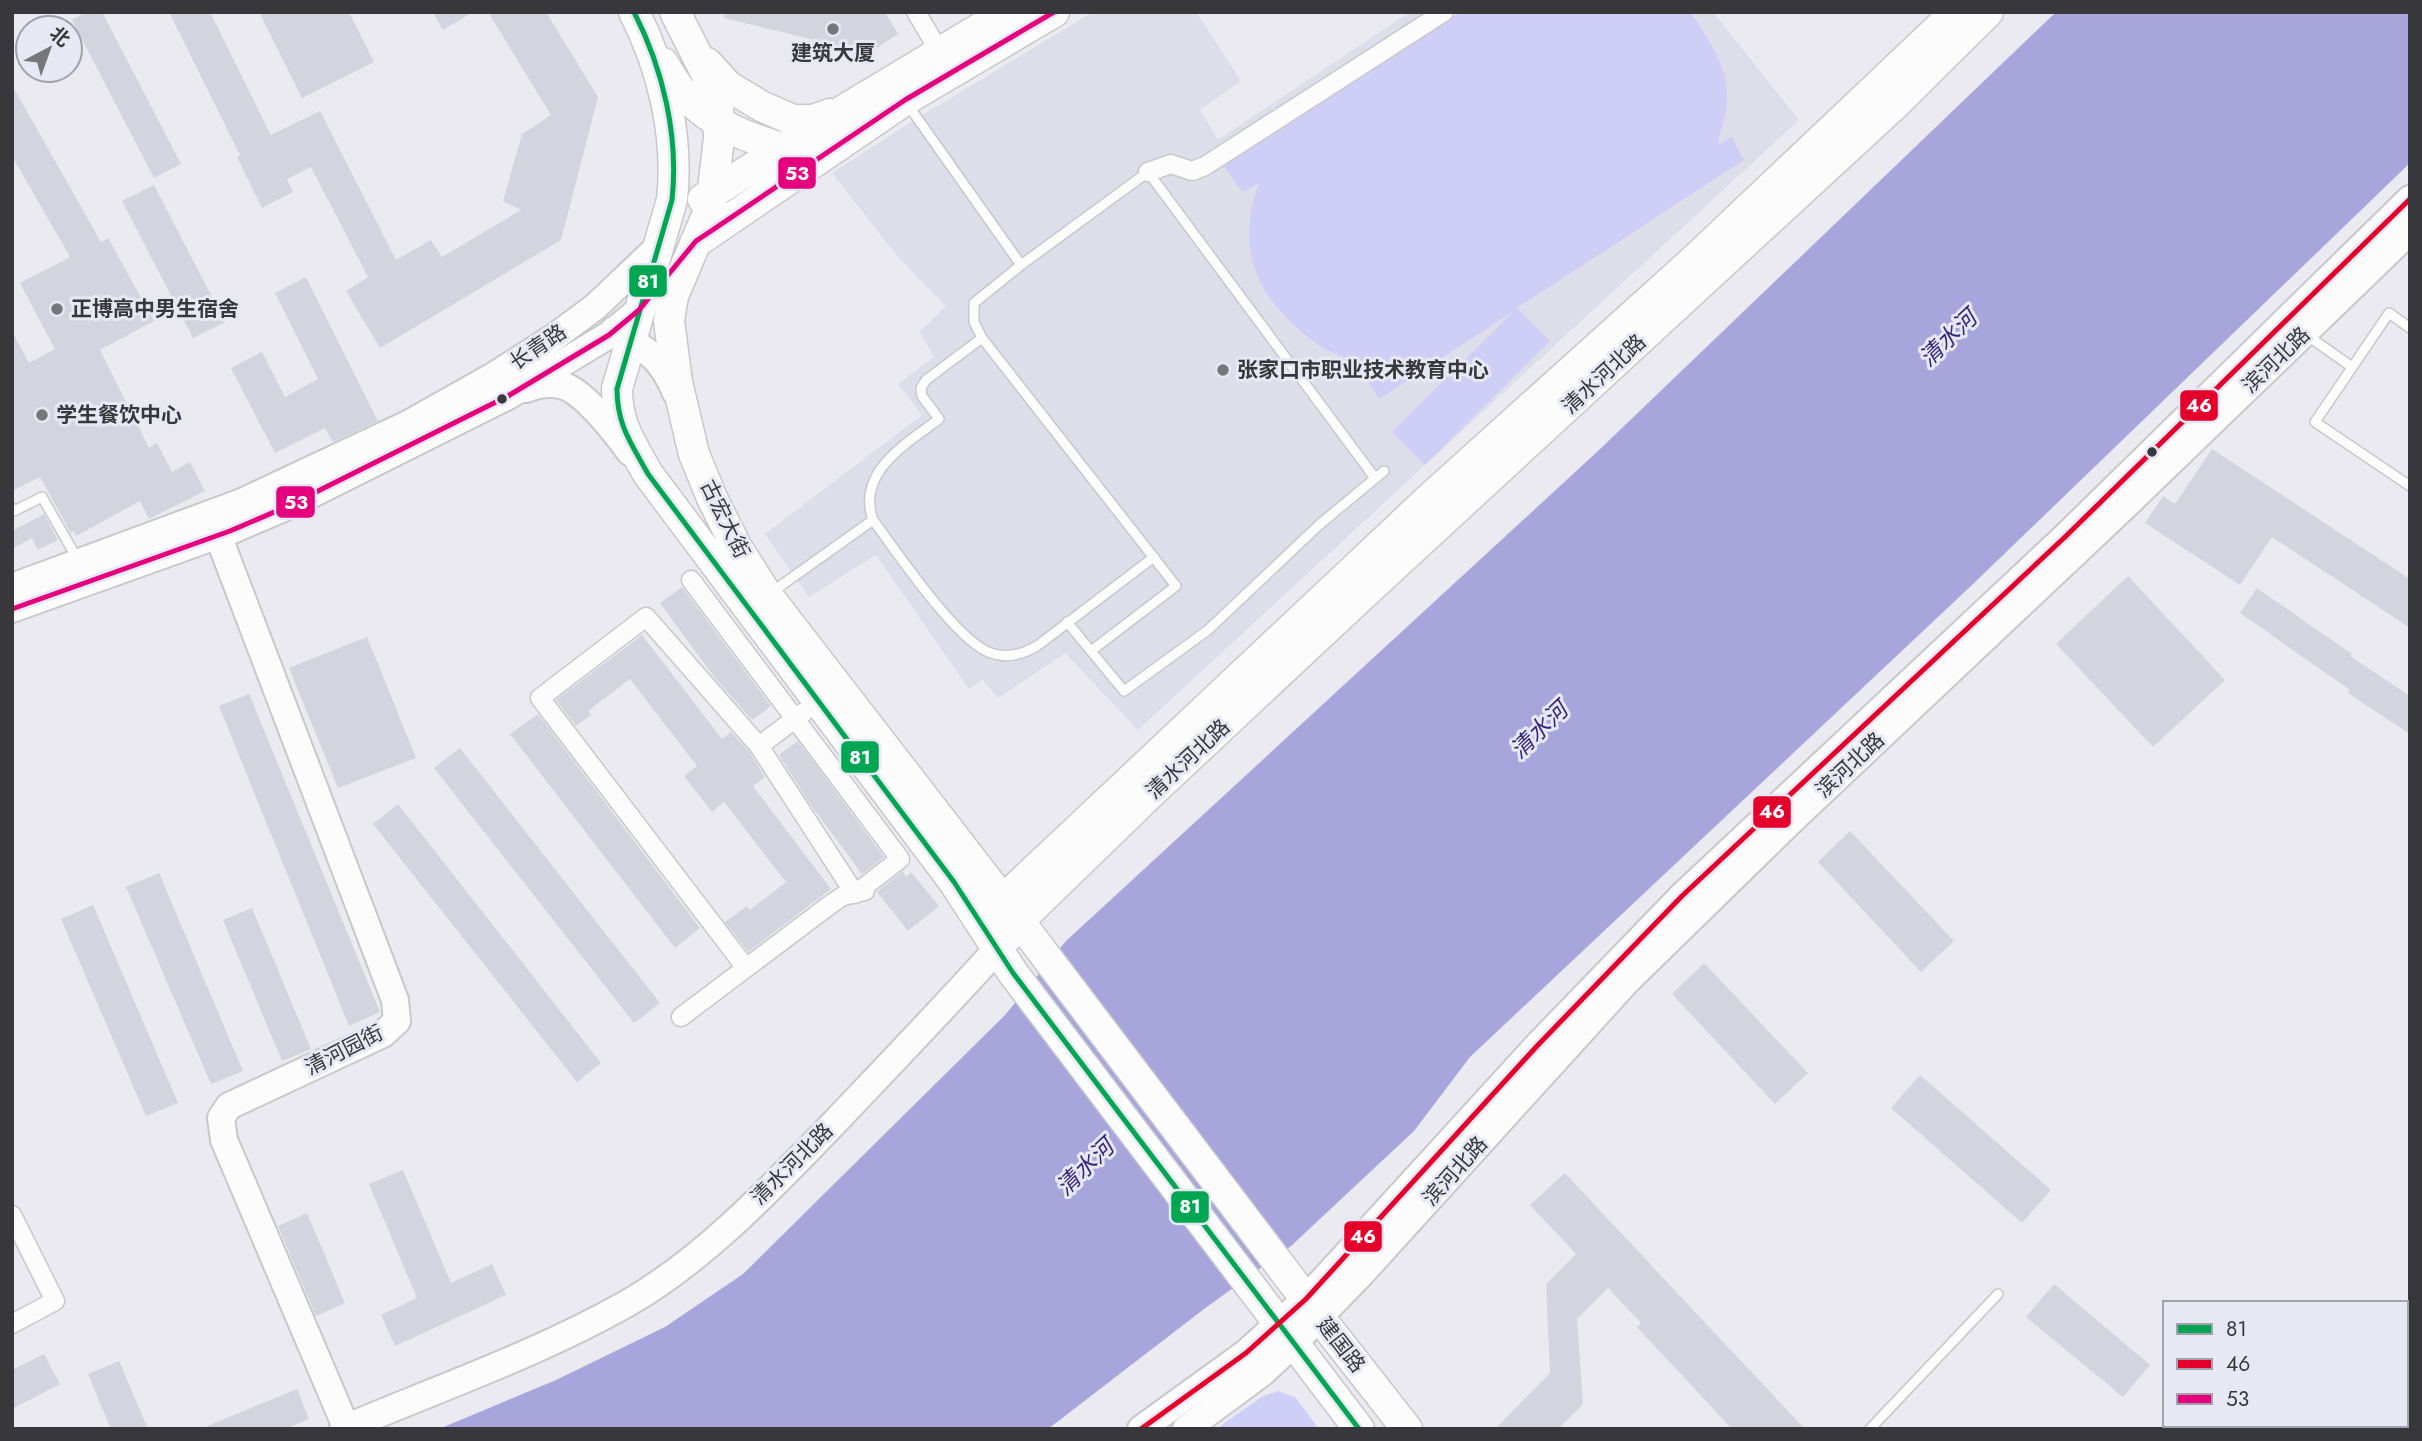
<svg xmlns="http://www.w3.org/2000/svg" width="2422" height="1441" viewBox="0 0 2422 1441" font-family="Jost,'Noto Sans SC',sans-serif">
<rect width="100%" height="100%" fill="#eaeaf0"/>
<path fill="#dedeea" d="M1093 12H1196L1241 81 1200 110 1218 140 1410 12H1713L1799 120 1138 730 1065 653 998 698 983 680 969 689 876 555 809 597 765 534 922 415 898 384 934 357 920 332 946 306 898 257 832 173 916 119Z"/>
<path fill="#cfcef6" d="M1461 12H1690C1708 37 1730 69 1727 102 1726 116 1720 131 1718 145L1732 137 1744 160 1517 308 1550 341 1425 465 1392 432 1514 311 1379 399C1371 387 1364 373 1355 363 1347 355 1331 354 1321 347 1262 304 1232 256 1259 183L1242 192 1224 166Z
M1279 1391 1296 1398 1319 1429H1216L1263 1396Z"/>
<path fill="#a8a5dc" d="M2056 12H2410V163L1972 585 1470 1057 1414 1131 1291 1246 1204 1309 1048 1429H439L556 1380 665 1327 743 1274 1005 1015 1066 941 1598 451Z"/>
<path fill="#d4d4df" d="M86 12H102L181 164 154 178 72 20Z
M169 12H210L271 135 320 111 396 260 431 240 442 257 521 210 503 201 522 134 551 115 488 12H546L598 97 561 240 380 348 346 291 368 277 311 167 287 179 293 192 262 208 237 157 240 155Z
M259 12H349L374 62 302 98Z
M433 12H473L443 30Z
M725 12H885L898 34 869 53 724 18Z
M12 85 101 242 108 238 154 321 100 350 149 448 157 443 172 472 190 462 205 491 149 519 140 501 76 536 74 531 71 533 40 477 12 491V331L29 363 55 349 20 283 70 257 12 156Z
M154 185 225 322 193 338 122 201Z
M306 277 378 421 333 442 325 428 275 453 231 368 262 352 285 397 318 379 275 293Z
M2212 449 2410 579V628L2272 537 2240 585 2145 523 2163 496 2175 504Z
M44 514 58 540 38 550 32 538 12 549V531Z
M2128 576 2225 680 2153 747 2056 644Z
M682 587 771 706 752 720 715 678 660 603Z
M2257 588 2352 654 2350 656 2410 696V734L2348 693 2350 690 2240 613Z
M642 635 722 739 731 732 750 753 765 777 753 786 831 889 748 952 725 922 747 906 750 910 786 882 724 802 712 812 684 776 697 766 630 679 588 711 591 715 576 726 556 700Z
M367 637 416 758 338 788 289 668Z
M249 694 380 1012 349 1026 219 706Z
M538 714 700 928 675 948 510 734Z
M798 741 884 857 862 874 810 804 779 755Z
M460 748 660 1003 634 1023 434 768Z
M398 804 601 1063 577 1082 373 824Z
M1850 831 1954 941 1921 972 1818 862Z
M903 871 906 877 911 872 939 906 908 931 877 892Z
M159 873 243 1071 211 1084 126 887Z
M93 905 178 1103 146 1116 61 919Z
M252 908 311 1049 282 1061 223 920Z
M1704 963 1808 1073 1775 1104 1672 994Z
M1920 1075 2051 1190 2022 1223 1891 1108Z
M403 1170 451 1283 492 1264 506 1295 395 1346 381 1315 417 1298 369 1184Z
M1565 1173 1680 1296 1805 1429H1732L1637 1327 1641 1323 1608 1288 1577 1319 1583 1404 1558 1429H1495L1550 1373 1546 1284 1576 1254 1530 1205Z
M307 1213 345 1303 316 1316 278 1226Z
M2054 1284 2150 1365 2123 1397 2026 1317Z
M44 1354 60 1384 12 1409V1370Z
M119 1361 148 1429H111L88 1374Z
M297 1389 309 1419 285 1429H200Z"/>
<g fill="none" stroke-linecap="round" stroke-linejoin="round">
<g stroke="#c7c7cc" stroke-width="12">
<path id="lane" d="M908 105 1021 265 1148 172 1375 478
M1021 265 974 303V322L982 338 926 380 921 388 922 396 939 419C906 444 856 472 873 520 897 552 957 642 991 653 1007 659 1023 654 1037 646L1154 557
M2410 328 2389 313 2315 422 2410 486
M2308 336 2352 367
M982 338 1176 586 1091 651
M12 508 14 511 42 497 78 560
M772 592 873 520
M1067 622 1124 691 1208 630 1319 525 1384 471
M1870 1429 1998 1294"/>
</g>
<g stroke="#c7c7cc" stroke-width="21">
<path id="street" d="M916 12 945 61
M1148 172 1171 164 1192 171 1205 166 1444 12
M691 580 900 859 855 894 759 746 646 617 540 698 746 968
M759 746 804 712
M681 1017 831 904 843 896 865 891
M12 1215 55 1301 12 1324"/>
</g>
<g stroke="#c7c7cc" stroke-width="30">
<path id="secondary" d="M614 330C647 351 660 355 676 393
M526 389C540 383 560 381 574 391 593 404 616 433 630 452
M210 514 395 1000 397 1021 383 1034 229 1106 221 1118 224 1140 346 1427
M12 587 242 502 408 424 495 375 553 338 595 307 657 248
M12 609 230 531 286 507 508 396 609 335 639 310
M343 1429C439 1388 538 1354 628 1303 706 1258 773 1186 835 1122 890 1064 945 1007 998 948
M1141 1429 1246 1353 1306 1299 1537 1046 1682 896 2065 537 2410 199
M1186 1429 1262 1373 1293 1344 1361 1274 1627 981 1793 819 2128 503 2410 231"/>
</g>
<g stroke="#c7c7cc" stroke-width="33">
<path id="primary" d="M634 12C663 69 679 136 672 200L617 389C617 425 631 443 648 474L954 882 1013 973 1359 1429
M675 12 709 79 718 103 719 138 711 206 673 296 669 321 677 382 694 454 712 498 736 546 767 595 1019 921 1320 1318 1407 1429
M663 63C670 74 676 86 685 95 715 128 755 140 797 153
M707 63 728 86 761 106 793 120H813L830 114
M703 199 844 110 1007 12
M695 243 905 100 1054 12
M988 914 1430 498 1692 262 1956 12
M1007 937 1019 921 1153 791 1369 589 1892 107 1988 12"/>
</g>
<use href="#lane" stroke="#fcfcfd" stroke-width="9"/>
<use href="#street" stroke="#fcfcfd" stroke-width="18"/>
<use href="#secondary" stroke="#fcfcfd" stroke-width="26"/>
<use href="#primary" stroke="#fcfcfd" stroke-width="30"/>
<g stroke="#e7e8f3" stroke-width="10">
<path id="bus-1" d="M634 12C663 69 679 136 672 200L617 389C617 425 631 443 648 474L954 882 1013 973 1359 1429"/>
</g>
<g stroke="#e7e8f3" stroke-width="10">
<path id="bus-2" d="M1141 1429 1246 1353 1306 1299 1537 1046 1682 896 2065 537 2410 199"/>
</g>
<g stroke="#e7e8f3" stroke-width="10">
<path id="bus-3" d="M12 609 230 531 286 507 508 396 609 335 639 310 696 241 714 229 905 100 1054 12"/>
</g>
<use href="#bus-1" stroke="#00a651" stroke-width="5"/>
<use href="#bus-2" stroke="#e4002b" stroke-width="5"/>
<use href="#bus-3" stroke="#e5007d" stroke-width="5"/>
</g>
<g fill="#76767b" stroke="#e7e8f3" stroke-width="2.5">
<circle cx="833" cy="29" r="7"/>
<circle cx="57" cy="309" r="7"/>
<circle cx="1223" cy="370" r="7"/>
<circle cx="42" cy="415" r="7"/>
</g>
<g fill="#38383c" stroke="#e7e8f3" stroke-width="2.5">
<circle cx="502" cy="399" r="6"/>
<circle cx="2152" cy="452" r="6"/>
</g>
<g text-anchor="middle" stroke-width="6" stroke-linejoin="round" paint-order="stroke">
<g font-size="21" font-weight="bold" fill="#38383c" stroke="#e7e8f3" text-anchor="start">
<text x="833" y="60" text-anchor="middle">建筑大厦</text>
<text x="71" y="316">正博高中男生宿舍</text>
<text x="1237" y="377">张家口市职业技术教育中心</text>
<text x="56" y="422">学生餐饮中心</text>
</g>
<g font-size="21" fill="#38383c" stroke="#e7e8f3">
<text transform="translate(538 347) rotate(-34)" y="7">长青路</text>
<text transform="translate(2276 360) rotate(-44)" y="7">滨河北路</text>
<text transform="translate(1604 374) rotate(-43)" y="7">清水河北路</text>
<text transform="translate(725 519) rotate(64)" y="7">古宏大街</text>
<text transform="translate(1188 759) rotate(-43)" y="7">清水河北路</text>
<text transform="translate(1850 765) rotate(-43)" y="7">滨河北路</text>
<text transform="translate(344 1050) rotate(-27)" y="7">清河园街</text>
<text transform="translate(792 1164) rotate(-45)" y="7">清水河北路</text>
<text transform="translate(1455 1171) rotate(-48)" y="7">滨河北路</text>
<text transform="translate(1341 1345) rotate(52)" y="7">建国路</text>
</g>
<g font-size="23" font-style="italic" fill="#36267e" stroke="#e7e8f3">
<text transform="translate(1948 338) rotate(-44)" y="8">清水河</text>
<text transform="translate(1539 730) rotate(-44)" y="8">清水河</text>
<text transform="translate(1085 1167) rotate(-44)" y="8">清水河</text>
</g>
</g>
<g stroke="#e7e8f3" stroke-width="2.5">
<rect x="777" y="156" width="40" height="34" rx="7" fill="#e5007d"/>
<rect x="628" y="264" width="40" height="34" rx="7" fill="#00a651"/>
<rect x="2179" y="389" width="40" height="33" rx="7" fill="#e4002b"/>
<rect x="275" y="485" width="41" height="34" rx="7" fill="#e5007d"/>
<rect x="840" y="740" width="40" height="34" rx="7" fill="#00a651"/>
<rect x="1752" y="795" width="40" height="34" rx="7" fill="#e4002b"/>
<rect x="1170" y="1190" width="40" height="34" rx="7" fill="#00a651"/>
<rect x="1343" y="1220" width="40" height="33" rx="7" fill="#e4002b"/>
</g>
<g font-size="19" text-anchor="middle" font-weight="bold" fill="#fff">
<text x="797" y="180">53</text>
<text x="648" y="288">81</text>
<text x="2199" y="412">46</text>
<text x="296" y="509">53</text>
<text x="860" y="764">81</text>
<text x="1772" y="818">46</text>
<text x="1190" y="1213">81</text>
<text x="1363" y="1243">46</text>
</g>
<rect width="2422" height="1441" fill="none" stroke="#38383c" stroke-width="28"/>
<rect x="2163" y="1301" width="245" height="126" fill="#e7e8f3" stroke="#a1a2aa" stroke-width="2"/>
<rect x="2177" y="1324" width="35" height="10" fill="#00a651" stroke="#a1a2aa" stroke-width="2"/>
<text x="2226" y="1336" font-size="21" fill="#38383c">81</text>
<rect x="2177" y="1359" width="35" height="10" fill="#e4002b" stroke="#a1a2aa" stroke-width="2"/>
<text x="2226" y="1371" font-size="21" fill="#38383c">46</text>
<rect x="2177" y="1394" width="35" height="10" fill="#e5007d" stroke="#a1a2aa" stroke-width="2"/>
<text x="2226" y="1406" font-size="21" fill="#38383c">53</text>
<g transform="translate(49 49) rotate(41)"><circle r="33" fill="#e7e8f3" stroke="#a1a2aa" stroke-width="2"/>
<path d="M0-5L12 26L0 18L-12 26Z" fill="#76767b"/>
<text y="-10" font-size="19" font-weight="bold" text-anchor="middle" fill="#38383c">北</text>
</g>
</svg>
